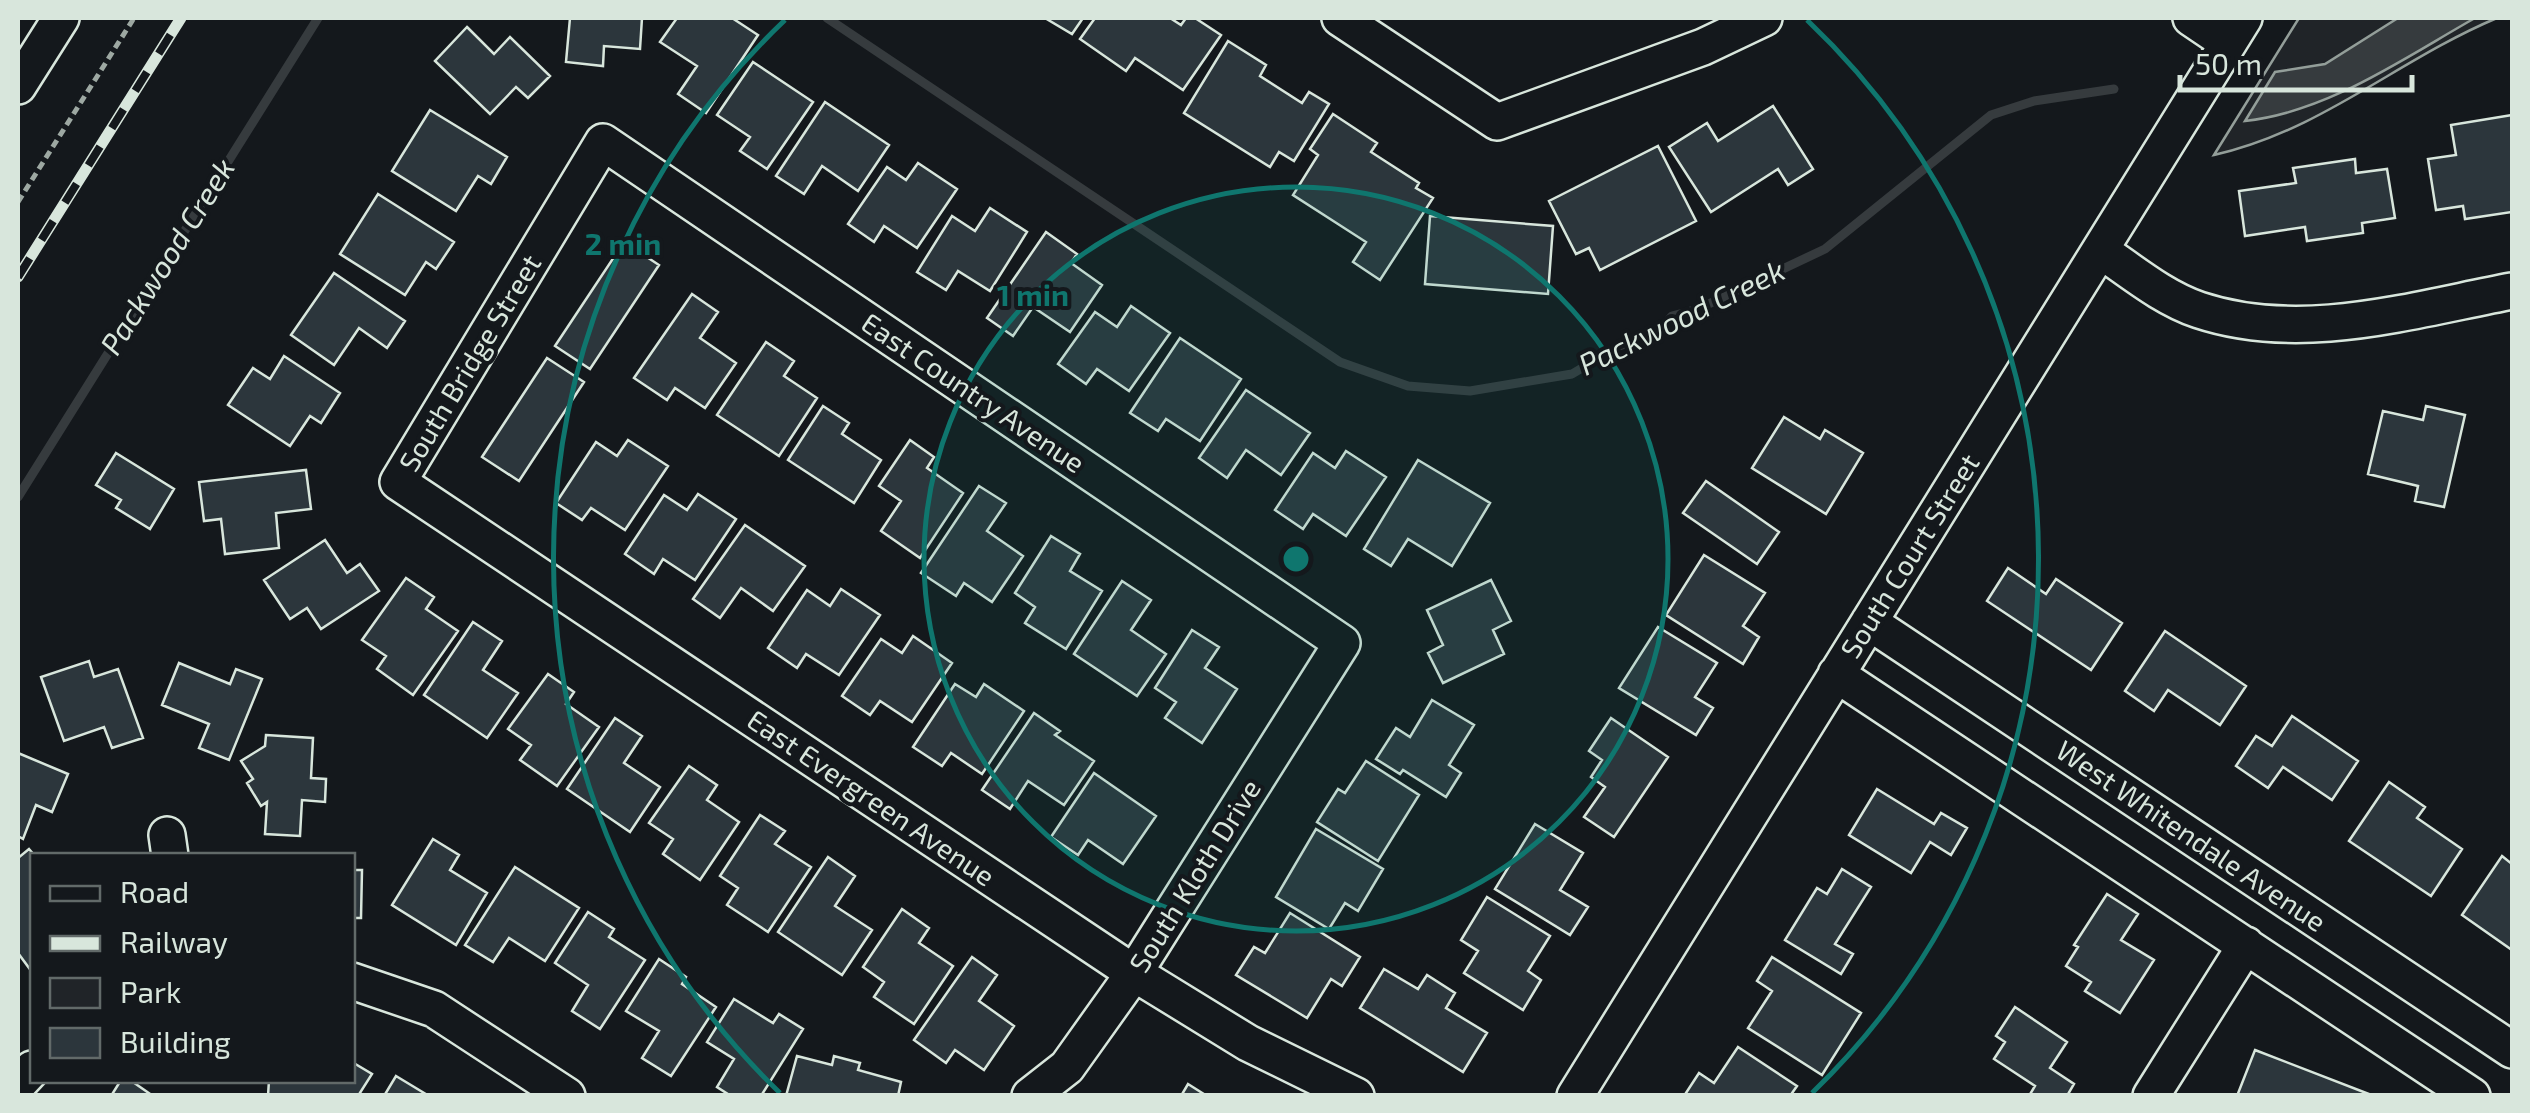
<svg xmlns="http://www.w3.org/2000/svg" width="2530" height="1113" viewBox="0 0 2530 1113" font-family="'Exo 2',sans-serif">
<rect width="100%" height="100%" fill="#14181c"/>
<path fill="#202428" stroke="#939e99" stroke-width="2.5" d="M2299 18H2497C2399 59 2321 131 2214 155Z"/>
<path fill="#363b3e" stroke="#939e99" stroke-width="2.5" d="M2398 18H2475C2404 58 2328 112 2245 121L2275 72 2325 64Z"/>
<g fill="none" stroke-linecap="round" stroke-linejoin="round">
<path stroke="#363b3e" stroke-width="9" d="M827 18 1340 362 1408 386 1470 391 1572 374 1619 346 1658 332 1672 316 1698 309 1825 249 1991 115 2034 101 2114 89
M18 497 318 18"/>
</g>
<path fill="#2c363c" stroke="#d8e6dc" stroke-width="2.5" d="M570 18H642L640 49 604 46 603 66 566 62Z
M677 18H732L758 35 706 113 678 94 697 66 660 42Z
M1045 18H1083L1072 34Z
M1095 18H1170L1181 25 1186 18H1195L1221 35 1183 90 1135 58 1126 71 1080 39Z
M467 27 494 54 510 37 550 76 528 98 516 87 490 114 435 61Z
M1228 41 1266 65 1260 76 1302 103 1309 92 1329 104 1294 161 1279 152 1270 167 1184 113Z
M753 62 813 102 767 169 740 151 750 137 717 115Z
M825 102 889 145 858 191 822 166 804 194 776 176Z
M1773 106 1813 169 1788 185 1778 169 1711 212 1669 147 1707 123 1718 141Z
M430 110 507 157 491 184 478 176 456 211 392 171Z
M1333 114 1377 143 1371 152 1419 183 1416 188 1433 198 1380 280 1353 262 1366 242 1293 195 1318 155 1310 149Z
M2512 115V212L2465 219 2463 206 2436 210 2428 159 2456 155 2451 125Z
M1658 146 1696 221 1600 270 1589 248 1576 254 1549 201Z
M2355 159 2356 173 2387 169 2395 218 2362 223 2363 233 2307 241 2305 227 2245 236 2239 191 2296 183 2293 168Z
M918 163 957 189 917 248 884 226 874 242 848 224 887 167 906 180Z
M378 194 454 242 436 269 426 262 405 295 340 254Z
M990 208 1027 232 990 291 958 271 946 290 917 272 952 216 975 231Z
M1430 216 1553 226 1548 294 1425 284Z
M1046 232 1077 254 1071 263 1102 285 1070 332 1033 307 1013 336 987 318Z
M624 242 659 265 590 369 555 346Z
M334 273 405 321 387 348 359 328 334 365 291 335Z
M692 294 718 312 700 338 736 363 705 408 675 388 667 400 634 378Z
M1131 306 1170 333 1129 391 1097 369 1086 384 1058 364 1095 312 1117 327Z
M1180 338 1241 379 1200 441 1166 419 1158 431 1130 413Z
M766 342 794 361 784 376 817 398 779 456 717 415Z
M284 356 340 393 321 423 310 416 290 446 228 405 253 368 270 379Z
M547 358 584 382 519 481 482 457Z
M1246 390 1310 433 1281 475 1246 450 1227 478 1199 458Z
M823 406 849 423 842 434 881 460 854 503 788 460Z
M2426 406 2465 415 2444 507 2415 501 2418 486 2368 474 2383 411 2423 420Z
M1784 417 1820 439 1825 430 1863 453 1826 514 1752 468Z
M628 440 668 466 625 530 591 508 582 520 556 503 596 442 617 456Z
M910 440 934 457 927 468 963 493 920 558 881 531 901 501 879 486Z
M1346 451 1386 477 1346 536 1313 514 1303 529 1275 510 1313 453 1335 468Z
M116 453 174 489 150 529 116 508 121 500 96 485Z
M1418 460 1490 503 1452 566 1408 539 1391 566 1364 549Z
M306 470 311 509 276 513 279 548 225 554 221 519 204 521 199 482Z
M1706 481 1779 532 1757 564 1683 513Z
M979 486 1006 503 987 531 1023 556 992 602 964 583 956 596 921 573Z
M698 494 736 519 695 580 663 559 654 574 625 554 664 495 687 510Z
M745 525 805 566 773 611 741 588 720 618 693 599Z
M1051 536 1080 554 1070 571 1102 591 1066 649 1025 623 1035 607 1015 593Z
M325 540 347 573 360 564 379 591 321 629 307 608 290 619 264 580Z
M1704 555 1765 593 1743 626 1759 637 1743 664 1666 615Z
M2008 568 2046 594 2056 579 2122 623 2091 670 1987 601Z
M406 578 434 597 426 609 458 631 413 695 377 669 386 656 362 640Z
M1491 580 1511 621 1493 630 1504 654 1443 683 1428 653 1443 645 1427 610Z
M1122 581 1151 600 1131 630 1166 654 1137 696 1074 654Z
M841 589 880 615 839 675 806 654 797 668 768 648 807 590 830 606Z
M473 622 502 641 483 670 518 693 487 738 424 695Z
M1658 627 1717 663 1695 697 1713 708 1696 735 1619 688Z
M1192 630 1219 647 1205 668 1237 689 1202 743 1165 718 1176 702 1155 688Z
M2165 631 2246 686 2220 725 2168 690 2154 711 2125 691Z
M913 636 952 663 912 722 880 701 870 715 842 696 881 639 902 653Z
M89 661 94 677 118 669 143 738 112 748 104 727 64 741 41 677Z
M179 663 230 684 236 669 262 679 229 760 199 748 209 724 162 705Z
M548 674 574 692 566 704 599 727 557 786 520 760 531 745 508 729Z
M955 684 976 697 984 684 1024 711 982 774 951 753 942 766 913 747Z
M1432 700 1474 725 1449 765 1461 773 1446 797 1403 770 1400 774 1376 759 1396 728 1410 737Z
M1034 713 1060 731 1055 735 1094 761 1064 805 1028 781 1010 809 982 790Z
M2292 716 2358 761 2332 800 2283 767 2268 788 2236 766 2256 736 2272 746Z
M615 718 642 736 624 763 660 787 630 832 567 789Z
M1611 718 1668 757 1614 837 1584 817 1605 787 1591 777 1602 760 1589 751Z
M266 735 313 738 311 778 326 779 325 802 302 800 300 836 265 834 267 802 261 806 247 783 253 779 241 761 265 746Z
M18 753 68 774 52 812 36 805 23 839 18 836Z
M1366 761 1419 795 1378 861 1317 822 1338 789 1345 793Z
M689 766 717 785 707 800 739 822 700 880 663 854 673 839 649 823Z
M1094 773 1156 816 1123 864 1088 840 1078 855 1051 837Z
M2389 782 2425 807 2417 818 2462 849 2431 896 2349 841Z
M1877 789 1934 824 1941 813 1967 828 1951 855 1930 842 1911 873 1849 835Z
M760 815 785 831 775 844 811 867 768 932 727 905 738 888 720 876Z
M1535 824 1583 853 1560 890 1588 907 1570 935 1495 889Z
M1316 829 1383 869 1358 911 1345 903 1329 929 1276 897Z
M433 839 459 855 450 870 487 893 456 945 392 905Z
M29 849 35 856 32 972 18 953V858Z
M2502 856 2512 864V950L2462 915Z
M828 857 855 876 835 906 872 930 842 975 778 932Z
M515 867 579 908 545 961 509 938 493 962 465 945Z
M1842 869 1871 887 1835 944 1853 954 1841 974 1785 940 1817 888 1827 894Z
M352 870H362L361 918H352Z
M2107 894 2138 914 2121 940 2154 960 2120 1013 2085 991 2091 982 2066 966 2078 947 2074 945Z
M1487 897 1550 936 1528 971 1541 980 1523 1010 1464 973 1478 951 1461 940Z
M902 909 929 928 919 943 953 966 914 1024 874 997 884 982 863 967Z
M588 912 614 929 609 937 645 960 600 1029 572 1011 588 985 555 963Z
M1290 913 1360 957 1342 986 1331 979 1307 1018 1236 975 1254 947 1265 953Z
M972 957 997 975 979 1001 1014 1026 984 1070 955 1050 946 1063 914 1040Z
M1772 957 1861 1013 1822 1075 1748 1028 1772 991 1757 981Z
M659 959 686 977 682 984 716 1007 671 1076 642 1058 659 1031 626 1011Z
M1384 969 1418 989 1427 975 1455 993 1446 1008 1487 1033 1463 1072 1360 1008Z
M734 999 773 1023 779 1014 803 1029 761 1096H731L717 1087 734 1059 707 1042Z
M2015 1007 2067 1042 2050 1068 2074 1084 2067 1096H2029L2035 1086 1994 1059 2005 1042 1996 1036Z
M1738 1047 1797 1086 1790 1096H1684L1699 1073 1714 1083Z
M2255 1050 2374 1096H2237Z
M797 1056 832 1065 834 1056 860 1063 858 1070 901 1082 898 1096H786Z
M352 1062 372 1074 358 1096H268L269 1080H352Z
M396 1076 429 1096H384Z
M121 1080H130L153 1096H111Z
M1188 1084 1207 1096H1181Z"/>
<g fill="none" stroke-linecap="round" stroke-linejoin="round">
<g stroke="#d8e6dc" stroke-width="40">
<path id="minor" d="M1340 18 1497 122 1703 47 1764 18
M2191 18 2228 43
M18 86 61 18
M2100 250C2131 271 2163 298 2199 310 2301 344 2411 310 2512 291
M1869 622 2512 1050
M1836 674 2472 1096
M167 835 170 856
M352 981 434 1009 567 1096
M18 1084 32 1069
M1030 1096 1067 1067 1134 973 1342 643 603 142 398 482 1134 973 1248 1043 1356 1096
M1575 1096 2244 18
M2151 1096 2246 945"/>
</g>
<path stroke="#9da8a2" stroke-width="5" stroke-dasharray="8 5" stroke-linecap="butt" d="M18 202 134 18"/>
<use href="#minor" stroke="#14181c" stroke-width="35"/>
<g stroke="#d8e6dc" stroke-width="11">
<path id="rail" d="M18 277 181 18"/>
</g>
<use href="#rail" stroke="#14181c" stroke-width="8" stroke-dasharray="22" stroke-linecap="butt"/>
</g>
<circle cx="1296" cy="559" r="372" fill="#0f766e" fill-opacity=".12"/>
<g fill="none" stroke="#0f766e" stroke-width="5">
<circle cx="1296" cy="559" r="372"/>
<path d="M780 1093A743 743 0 0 1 785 20M1807 20A743 743 0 0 1 1812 1093"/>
</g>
<g text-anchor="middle" stroke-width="8" stroke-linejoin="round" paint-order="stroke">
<g font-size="28" fill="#d8e6dc" stroke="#14181c">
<text transform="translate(470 363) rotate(-59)" y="10">South Bridge Street</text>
<text transform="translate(973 393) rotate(34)" y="10">East Country Avenue</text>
<text transform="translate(1910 556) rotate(-58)" y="10">South Court Street</text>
<text transform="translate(871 798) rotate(34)" y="10">East Evergreen Avenue</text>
<text transform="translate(2191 836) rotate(34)" y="10">West Whitendale Avenue</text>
<text transform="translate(1195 876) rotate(-58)" y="10">South Kloth Drive</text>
</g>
<g font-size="30" font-style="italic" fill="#d8e6dc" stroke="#14181c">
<text transform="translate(168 257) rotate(-58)" y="10">Packwood Creek</text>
<text transform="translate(1682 318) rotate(-26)" y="10">Packwood Creek</text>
</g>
</g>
<circle cx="1296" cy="559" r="15" fill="#0f766e" stroke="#14181c" stroke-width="5"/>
<g font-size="30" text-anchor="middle" font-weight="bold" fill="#0f766e" stroke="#14181c" stroke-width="8" stroke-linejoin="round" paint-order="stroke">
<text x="623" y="255">2 min</text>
<text x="1033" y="306">1 min</text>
</g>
<rect width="2530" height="1113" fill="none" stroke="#d8e6dc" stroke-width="40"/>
<rect x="30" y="853" width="325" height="230" fill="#14181c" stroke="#626a69" stroke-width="2.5"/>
<rect x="50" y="886" width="50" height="15" fill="#14181c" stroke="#626a69" stroke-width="2.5"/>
<text x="120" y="903" font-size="30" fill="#d8e6dc">Road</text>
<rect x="50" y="936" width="50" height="15" fill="#d8e6dc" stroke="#626a69" stroke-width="2.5"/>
<text x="120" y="953" font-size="30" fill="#d8e6dc">Railway</text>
<rect x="50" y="978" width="50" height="30" fill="#202428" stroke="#626a69" stroke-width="2.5"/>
<text x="120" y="1003" font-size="30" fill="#d8e6dc">Park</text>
<rect x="50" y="1028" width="50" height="30" fill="#2c363c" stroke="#626a69" stroke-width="2.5"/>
<text x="120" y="1053" font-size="30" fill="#d8e6dc">Building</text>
<path d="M2180 75v15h232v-15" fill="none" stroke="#d8e6dc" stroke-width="5"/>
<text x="2195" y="75" font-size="30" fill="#d8e6dc" stroke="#14181c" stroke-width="8" paint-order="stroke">50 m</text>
</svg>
